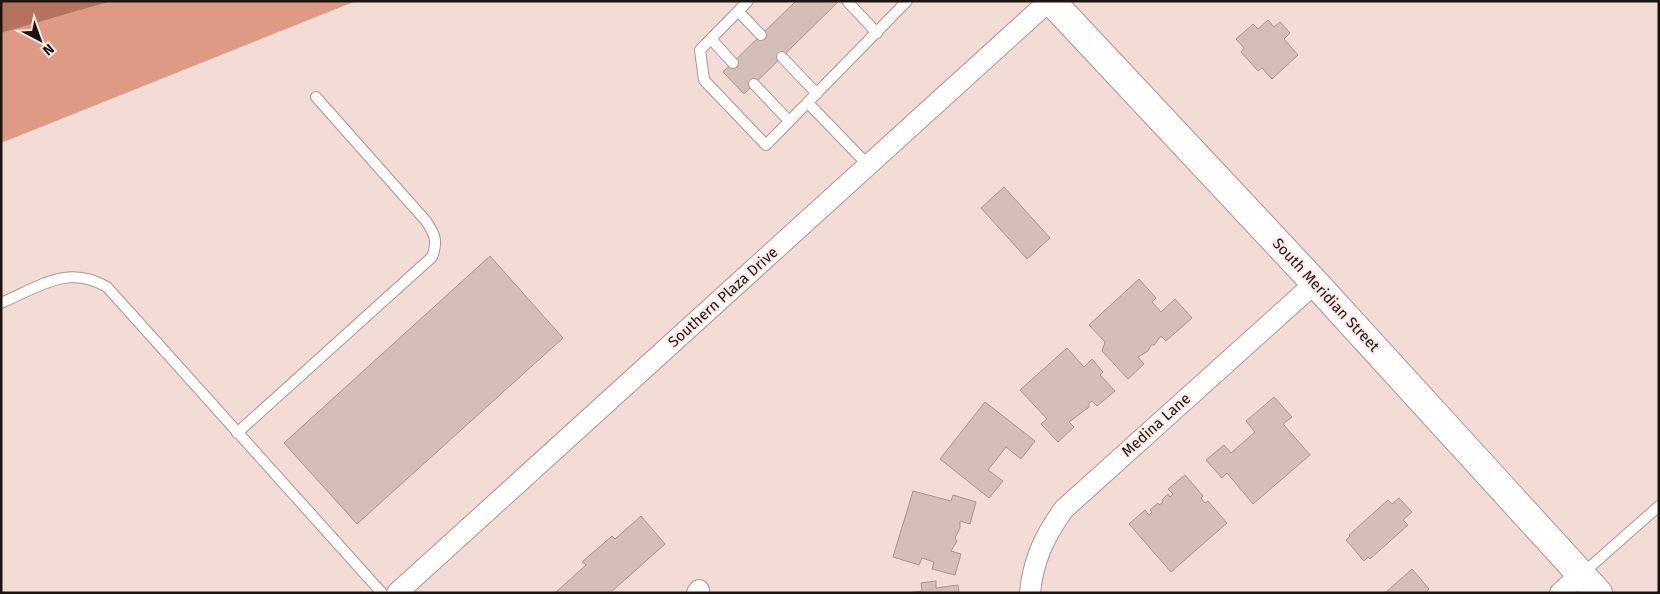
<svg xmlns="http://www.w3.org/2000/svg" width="1660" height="594" viewBox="0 0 1660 594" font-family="'Fira Sans',sans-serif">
<rect width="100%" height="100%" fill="#f3dcd5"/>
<path fill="#df9a85" d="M1 1H356L1 143Z"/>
<path fill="#b5735f" d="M111 1 4 32 1 33V2Z"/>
<path fill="#d5beb8" stroke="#a9948d" d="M796 1H839L744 94 723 72Z
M1268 20 1274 27 1280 22 1290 33 1284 39 1298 55 1272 79 1262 68 1258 71 1241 52 1244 48 1236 39 1253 24 1258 29Z
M1004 187 1050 238 1027 259 981 208Z
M490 256 563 338 357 524 284 443Z
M1139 279 1156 298 1152 302 1161 312 1175 299 1192 318 1166 341 1161 336 1154 345H1151L1148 351 1138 357 1144 364 1128 379 1102 351 1105 342 1089 325Z
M1067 348 1084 367 1092 359 1103 372 1100 375 1115 391 1097 406 1092 401 1089 403V407L1069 422 1074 427 1058 442 1041 424 1047 419 1020 390Z
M1274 397 1292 417 1283 424 1310 455 1253 504 1227 473 1222 478 1206 460 1224 445 1231 453 1255 432 1246 421Z
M985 402 1035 441 1021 459 1006 447 988 470 1003 481 989 498 940 459Z
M1185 475 1203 496 1201 498 1205 503 1208 501 1227 523 1171 572 1129 524 1145 510 1149 515 1152 512 1150 510 1158 503 1159 505 1163 502 1162 500 1168 494 1170 497 1173 494 1168 489Z
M913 491 951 501 953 495 976 502 970 524 960 521V528L955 538 957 541 951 551 961 554 955 575 932 569 934 562 922 558 919 565 893 557Z
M1399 498 1412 512 1403 520 1408 525 1370 559 1368 557 1364 561 1346 540 1350 536 1349 535 1388 500 1392 504Z
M641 516 665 544 610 593H555L586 565 582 562 612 536 615 539Z
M1412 569 1429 589 1426 593H1385Z
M936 581V588L958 585 959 593H908L922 591 921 583Z"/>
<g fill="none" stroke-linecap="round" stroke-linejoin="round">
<g stroke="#ab958f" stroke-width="12">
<path id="service" d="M748 1 700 50 704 80 766 145 907 1
M847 1 877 33
M738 11 761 35
M711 39 733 63
M782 57 817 94
M754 84 789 121
M808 103 868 165
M1 303C39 287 67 264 107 287L382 593
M237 433 432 257C438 242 435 234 426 221L316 97
M1582 574 1659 506"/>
</g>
<g stroke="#ab958f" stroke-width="22">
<path id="minor" d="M397 593 1049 1
M697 593 699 590
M1030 593C1033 560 1045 535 1064 509L1315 283
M1560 593 1581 574"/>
</g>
<g stroke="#ab958f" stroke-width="30">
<path id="secondary" d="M1051 1 1315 283 1598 593"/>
</g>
<use href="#service" stroke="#fff" stroke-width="10"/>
<use href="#minor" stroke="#fff" stroke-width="20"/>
<use href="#secondary" stroke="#fff" stroke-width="28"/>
</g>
<g text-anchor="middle" stroke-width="4" stroke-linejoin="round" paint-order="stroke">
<g font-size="15" fill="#1b1411" stroke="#fdeae5">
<text transform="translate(1326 295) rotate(47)" y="5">South Meridian Street</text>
<text transform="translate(723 297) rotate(-42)" y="5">Southern Plaza Drive</text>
<text transform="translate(1156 425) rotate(-42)" y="5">Medina Lane</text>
</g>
</g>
<rect width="1660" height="594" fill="none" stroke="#1b1411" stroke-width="5"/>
<g transform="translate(40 40) rotate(139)" stroke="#fdeae5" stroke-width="4" paint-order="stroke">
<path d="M0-4L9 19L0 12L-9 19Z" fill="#1b1411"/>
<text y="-8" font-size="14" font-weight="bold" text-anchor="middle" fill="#1b1411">N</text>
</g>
</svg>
